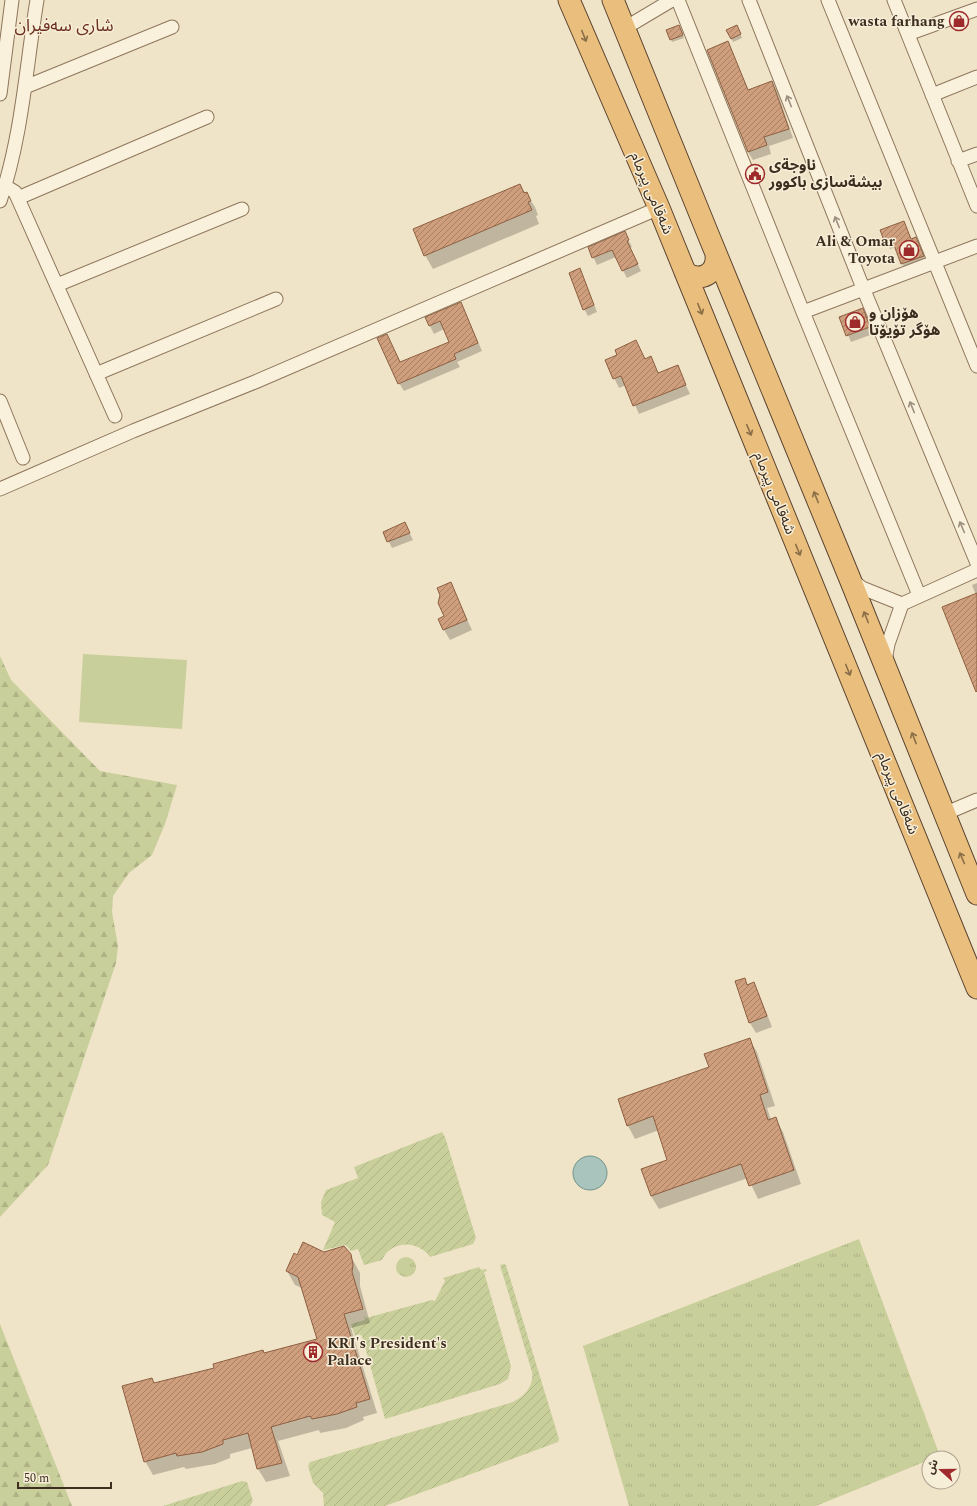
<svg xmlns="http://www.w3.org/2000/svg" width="977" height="1506" viewBox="0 0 977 1506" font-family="Spectral,'Noto Sans Arabic',serif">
<defs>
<pattern id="grass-tufts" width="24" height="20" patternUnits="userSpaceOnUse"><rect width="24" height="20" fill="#c9cf9b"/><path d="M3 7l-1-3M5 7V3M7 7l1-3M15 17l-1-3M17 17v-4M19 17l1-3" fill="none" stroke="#aeb285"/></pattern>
<pattern id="forest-firs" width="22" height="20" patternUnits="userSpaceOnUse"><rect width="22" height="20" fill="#c9cf9b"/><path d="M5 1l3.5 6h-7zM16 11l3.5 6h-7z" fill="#aeb285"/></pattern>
<pattern id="garden-furrows" width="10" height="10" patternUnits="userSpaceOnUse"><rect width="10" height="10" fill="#c9cf9b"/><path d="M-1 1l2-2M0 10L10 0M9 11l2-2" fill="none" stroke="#aeb285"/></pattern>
<pattern id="building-hatch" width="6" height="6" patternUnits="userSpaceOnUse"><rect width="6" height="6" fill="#cf9f7d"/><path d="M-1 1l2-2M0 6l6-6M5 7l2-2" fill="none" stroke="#a98266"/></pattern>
</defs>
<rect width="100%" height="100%" fill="#f0e4c8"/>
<path fill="url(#grass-tufts)" d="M859 1239 940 1456 929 1458V1460L816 1506H629L583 1346Z
M396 1267a10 10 0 1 1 20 0a10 10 0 1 1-20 0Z"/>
<path fill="url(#forest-firs)" d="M0 656 11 680 100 771 177 785 165 824 152 855 129 873 113 896 112 912 118 946 116 963 48 1165 0 1217Z
M0 1324 72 1506H0Z"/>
<path fill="url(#garden-furrows)" d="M442 1132 445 1137 476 1238 473 1244 430 1257C418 1240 391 1240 382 1260L364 1265 358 1249 351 1251 346 1245 323 1250 335 1222 322 1215 321 1202 326 1190 358 1178 354 1167Z
M504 1264 506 1265 559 1439 558 1442 385 1506H324L323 1493 313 1483 308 1466 310 1462 513 1402C525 1396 534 1386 532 1372L500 1265Z
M479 1267 481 1270 486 1269 487 1271 484 1272 511 1366 508 1379 500 1384 385 1419 362 1336 359 1334 355 1336 351 1324 365 1320 364 1315 366 1318 432 1300 435 1301 445 1281 443 1278Z
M242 1481 247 1482 253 1501 250 1506H163Z"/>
<path fill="#c9cf9b" d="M83 654 187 660 182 729 79 722Z"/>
<path fill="#a9c4bc" stroke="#6f938a" d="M573 1173a17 17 0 1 1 34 0a17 17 0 1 1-34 0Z"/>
<path fill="#0003" d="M737 26 742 38 733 42 728 31Z
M681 29 684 38 672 42 671 39Z
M728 43 749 91 772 82 777 91 793 138 769 146 771 154 753 160 748 152Z
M520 185 535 207 538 215 536 216 539 224 433 269 425 255Z
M904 222 911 239 919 245 927 263 905 270 896 247 890 249 882 231Z
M628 239 632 247 630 248 641 271 627 278 616 257 597 265 589 248Z
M583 276 597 312 588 316 584 309Z
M862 309 873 334 851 342 841 317Z
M465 311 482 351 457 362 460 367 404 391 399 383 387 335 401 363 450 343 444 329 434 334 426 318Z
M636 341 645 360 651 357 659 374 677 366 690 394 639 414 626 385 619 388 606 361 618 355Z
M408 530 413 540 392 548 384 532Z
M450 583 472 630 450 640 444 630Z
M977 583V690L976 595 972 585Z
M744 979 748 985 753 983 759 994 772 1027 756 1033 750 1023 736 982Z
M749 1039 757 1052 775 1106 767 1108 771 1120 776 1119 783 1132 801 1184 758 1199 748 1178 659 1209 651 1196 669 1161 659 1130 635 1139 628 1126Z
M348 1251 360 1273V1286L370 1323 351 1328 377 1413 363 1417 364 1420 346 1428 320 1433 319 1430 278 1441 290 1476 266 1482 258 1469 252 1448 230 1454V1458L215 1464 186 1469 184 1467 153 1475 145 1461 152 1379 155 1384 318 1340 302 1288 295 1285 287 1271 298 1256Z"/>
<path fill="url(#building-hatch)" stroke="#8d5f41" d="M679 25 683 35 670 40 666 30Z
M737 25 741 34 731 39 726 30Z
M728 41 748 90 772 81 789 129 764 137 767 145 748 152 707 50Z
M520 184 524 193 527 192 531 201 528 202 532 210 424 256 413 229Z
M904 221 911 239 916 237 924 256 901 264 892 240 885 243 880 230Z
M625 231 629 240 627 241 638 264 622 271 612 250 592 258 588 247Z
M580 268 594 305 583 310 569 273Z
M461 302 478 343 454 354 456 359 398 384 377 338 387 334 400 362 449 342 440 321 429 326 425 317Z
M863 308 870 327 846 336 839 317Z
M636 340 645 359 651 356 658 373 678 365 686 385 633 406 621 376 613 379 605 360 617 355 615 350Z
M405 522 410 533 387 542 383 532Z
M451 582 467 620 443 630 438 619 444 616 438 603 440 595 437 588Z
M977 593V691L976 692 942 607Z
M745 978 747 985 754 982 767 1016 749 1023 735 981Z
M750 1038 768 1092 760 1095 768 1120 776 1117 794 1170 749 1186 741 1164 651 1196 641 1169 667 1160 653 1116 627 1126 618 1099 709 1067 704 1054Z
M303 1242 324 1252 344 1246 351 1254 353 1265 352 1272 363 1309 344 1314 370 1399 356 1403 357 1407 337 1414 312 1419 310 1416 271 1427 282 1463 257 1469 248 1433 223 1440V1444L202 1452 177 1456 176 1453 144 1462 122 1386 152 1378 154 1383 214 1368 213 1364 263 1350 264 1353 317 1339 298 1277 286 1271 294 1253 297 1255Z"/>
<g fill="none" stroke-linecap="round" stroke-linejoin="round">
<g stroke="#8d765c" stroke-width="15">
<path id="minor" d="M678 0 803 312 919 595
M749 0 863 288 977 563
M828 0 977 366
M894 0 977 206
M625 28 672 0
M908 34 977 9
M25 87 172 27
M0 94 12 0
M932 95 977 77
M958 161 977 154
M5 186 15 192 115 416
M18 198 207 117
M0 201C22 137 26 67 37 0
M57 285 242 209
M803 312 977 246
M96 374 276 299
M0 401 23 458
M0 489 133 431 255 382 659 208
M850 579 862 588 902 604
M885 661 888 644 902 604 977 570
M944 814 977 800"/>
</g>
<g stroke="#5b4430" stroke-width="23">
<path id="trunk" d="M569 0 659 208 977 988
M613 0 708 234 850 579 977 894
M685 272C700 284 718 273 716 255"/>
</g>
<use href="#minor" stroke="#faf1dc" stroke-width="13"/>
<use href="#trunk" stroke="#eabe7c" stroke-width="21"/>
</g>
<defs><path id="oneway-shaft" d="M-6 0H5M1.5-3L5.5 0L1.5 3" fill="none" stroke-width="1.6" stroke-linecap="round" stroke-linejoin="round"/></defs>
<g stroke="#8b6f49">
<use href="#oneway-shaft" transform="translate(584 36) rotate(68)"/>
<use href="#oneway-shaft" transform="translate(700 309) rotate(68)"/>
<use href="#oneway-shaft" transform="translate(749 430) rotate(67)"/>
<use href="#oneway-shaft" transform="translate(816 497) rotate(-112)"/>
<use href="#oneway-shaft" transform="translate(798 550) rotate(68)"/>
<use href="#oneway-shaft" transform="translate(866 617) rotate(-112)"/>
<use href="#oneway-shaft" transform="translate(848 670) rotate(68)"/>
<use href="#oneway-shaft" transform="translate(914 738) rotate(-111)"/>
<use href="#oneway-shaft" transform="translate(962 858) rotate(-113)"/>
</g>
<g stroke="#9c907e">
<use href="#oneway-shaft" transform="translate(789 101) rotate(-112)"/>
<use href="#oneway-shaft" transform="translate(837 222) rotate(-112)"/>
<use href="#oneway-shaft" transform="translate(912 407) rotate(-112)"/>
<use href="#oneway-shaft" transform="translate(962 527) rotate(-113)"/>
</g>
<defs>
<g id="shop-ring" transform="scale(1)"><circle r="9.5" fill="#f7eed8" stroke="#9e2a2b" stroke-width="1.5"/><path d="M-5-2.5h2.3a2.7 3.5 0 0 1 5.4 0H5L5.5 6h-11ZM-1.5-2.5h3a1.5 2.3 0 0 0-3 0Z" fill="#9e2a2b"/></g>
<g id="civic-ring" transform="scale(1)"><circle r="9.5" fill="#f7eed8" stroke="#9e2a2b" stroke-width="1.5"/><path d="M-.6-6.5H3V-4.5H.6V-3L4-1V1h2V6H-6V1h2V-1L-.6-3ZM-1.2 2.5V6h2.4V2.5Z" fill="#9e2a2b"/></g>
<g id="building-ring" transform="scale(1)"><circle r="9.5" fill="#f7eed8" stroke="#9e2a2b" stroke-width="1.5"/><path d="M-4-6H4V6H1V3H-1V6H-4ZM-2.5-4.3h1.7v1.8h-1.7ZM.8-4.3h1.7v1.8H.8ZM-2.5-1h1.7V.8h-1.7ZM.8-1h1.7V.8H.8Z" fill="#9e2a2b"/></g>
</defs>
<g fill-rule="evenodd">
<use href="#shop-ring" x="959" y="21"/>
<use href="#civic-ring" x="755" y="174"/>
<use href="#shop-ring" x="909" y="250"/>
<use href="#shop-ring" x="855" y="322"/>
<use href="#building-ring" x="313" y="1352"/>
</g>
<g text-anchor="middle" stroke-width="3" stroke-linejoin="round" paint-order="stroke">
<g font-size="15" font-weight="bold" fill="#3d2e20" stroke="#f7eed8" text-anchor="start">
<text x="945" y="26" text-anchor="end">wasta farhang</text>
<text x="769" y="170">ناوجةى<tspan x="769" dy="17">بيشةسازى باكوور</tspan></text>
<text x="895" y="246" text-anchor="end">Ali &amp; Omar<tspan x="895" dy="17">Toyota</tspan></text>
<text x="869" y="318">هۆزان و<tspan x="869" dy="17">هۆگر تۆیۆتا</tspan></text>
<text x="327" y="1348">KRI's President's<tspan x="327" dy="17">Palace</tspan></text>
</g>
<g font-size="15" fill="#3d2e20" stroke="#f7eed8">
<text transform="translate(652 193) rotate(67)" y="5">شەقامی پیرمام</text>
<text transform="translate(775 493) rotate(68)" y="5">شەقامی پیرمام</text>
<text transform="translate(898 793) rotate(68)" y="5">شەقامی پیرمام</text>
</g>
<g font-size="17" fill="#6b2e1e" stroke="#f7eed8">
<text x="64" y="31">شاری سەفیران</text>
</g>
</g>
<g transform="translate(941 1470) rotate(291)"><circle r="19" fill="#f7eed8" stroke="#ada18e"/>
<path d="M0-3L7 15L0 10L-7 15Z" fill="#9e2a2b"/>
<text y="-6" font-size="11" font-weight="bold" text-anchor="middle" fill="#3d2e20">ش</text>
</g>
<path d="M18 1482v6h93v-6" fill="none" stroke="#3d2e20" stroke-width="2"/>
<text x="24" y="1482" font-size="12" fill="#3d2e20" stroke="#f7eed8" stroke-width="3" paint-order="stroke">50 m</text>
</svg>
